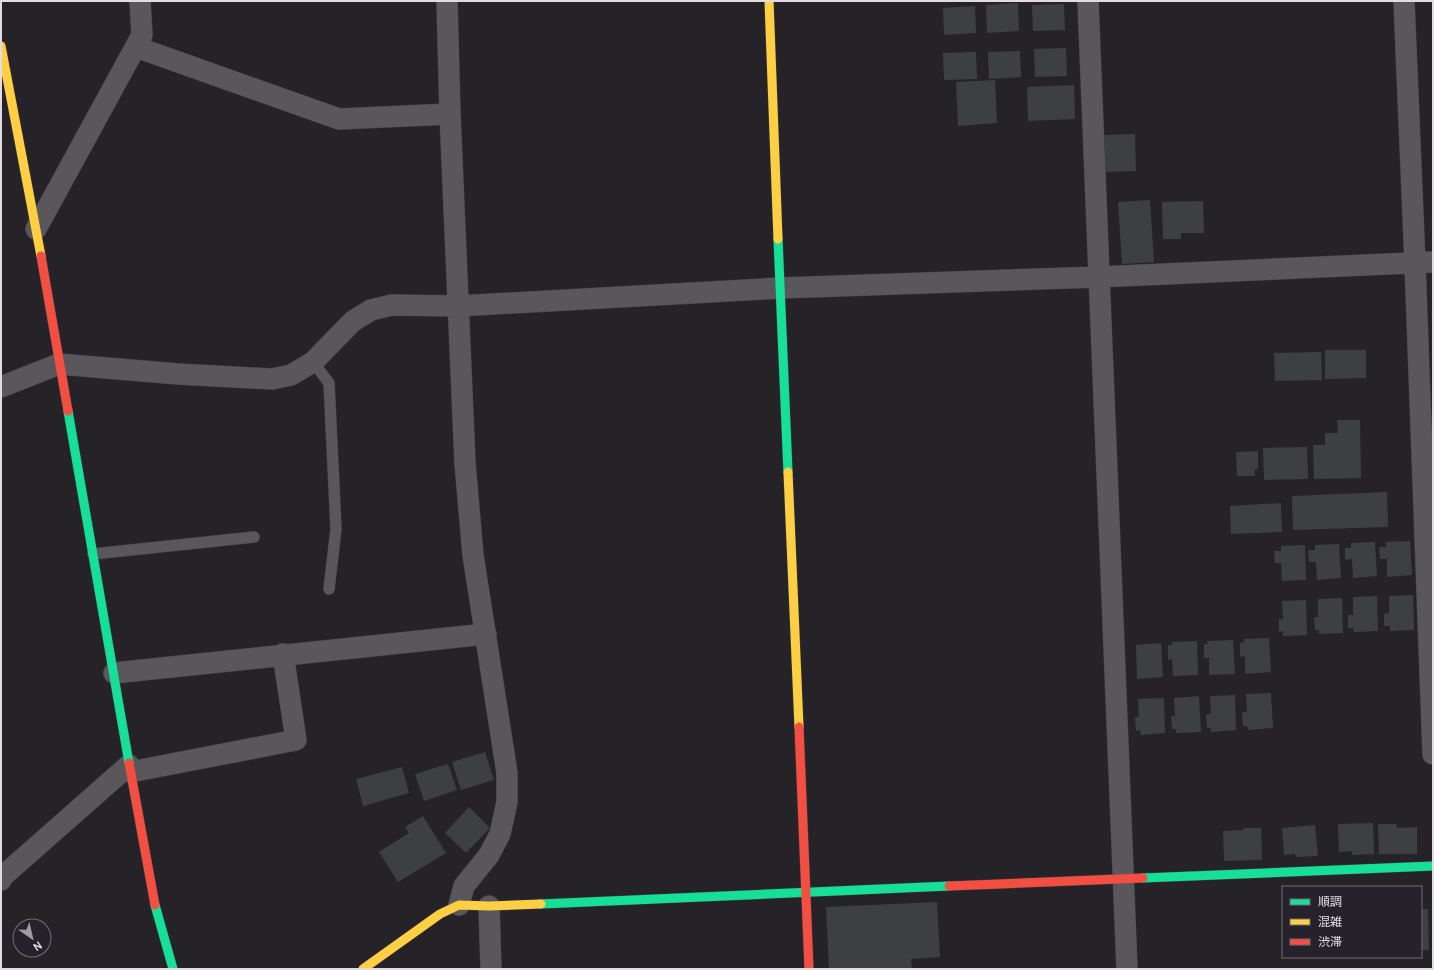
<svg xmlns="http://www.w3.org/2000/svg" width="1434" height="970" viewBox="0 0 1434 970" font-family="Overpass,'Noto Sans JP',sans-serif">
<rect width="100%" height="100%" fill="#262328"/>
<path fill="#3e3f41" d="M1018 3 1019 31 987 33 986 5Z
M1064 4 1065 30 1033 31 1032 5Z
M975 6 976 33 944 35 943 8Z
M1066 48 1067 76 1035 77 1034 49Z
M1020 51 1021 77 989 79 988 52Z
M976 52 977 79 944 80 943 53Z
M995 80 997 123 958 126 956 82Z
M1074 85 1075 119 1028 121 1027 87Z
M1135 134 1136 171 1105 172 1104 135Z
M1150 200 1154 262 1122 264 1118 202Z
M1203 201 1204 233H1181V239H1163L1162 202Z
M1325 350H1366V378L1325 379Z
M1321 352 1322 380 1275 381 1274 353Z
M1337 420H1360L1361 478 1314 479 1313 445H1325V433H1338Z
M1307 447 1308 479 1264 480 1263 448Z
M1258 451V469H1255V476H1237L1236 452Z
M1387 492 1388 527 1293 530 1292 496Z
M1281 503 1282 532 1231 534 1230 506Z
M1410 541 1412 575 1387 577V559H1380L1379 547H1386V542Z
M1375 542 1377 576 1353 578 1352 559 1345 560V548H1351V543Z
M1339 544 1341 578 1317 580 1316 562H1309L1308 550H1315V545Z
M1305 545 1306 580 1282 581 1281 563H1275L1274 551H1281V546Z
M1413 595 1414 630 1390 631V626H1384V614L1389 613V596Z
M1377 596 1378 631 1354 632 1353 628H1348V615H1353V597Z
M1342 598 1343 633 1319 634V630H1315L1314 617H1318V599Z
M1306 600 1307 635 1283 636V631L1279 632V619H1283L1282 601Z
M1269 638 1271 672 1245 674V656L1240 657V643L1244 642V639Z
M1233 640 1235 674 1209 675V658H1204V644H1208L1207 641Z
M1197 641 1198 675 1173 676 1172 659 1168 660V645H1172V642Z
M1161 643 1163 677 1137 679 1136 645Z
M1271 693 1273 728 1248 730 1247 726H1243L1242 712H1247L1246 694Z
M1235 695 1236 730 1211 732V728H1207L1206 714H1211L1210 696Z
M1199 696 1201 732 1176 733V729H1172L1171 716H1175L1174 698Z
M1164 698 1165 733 1141 735 1140 730 1136 731 1135 717H1139L1138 699Z
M485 752 494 780 461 790 452 762Z
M448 764 457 790 424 801 415 774Z
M402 767 409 793 363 806 356 779Z
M469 807 490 828 466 853 445 833Z
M423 816 446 853 398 882 379 852 409 833 405 827Z
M1373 823 1374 854 1352 855V851L1339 852 1338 824Z
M1378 824H1396L1397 828 1417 827V854H1379Z
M1315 825 1318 856 1296 857 1295 854 1284 855 1282 828Z
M1243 828H1261L1262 860 1224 861 1223 831 1243 830Z
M937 902 940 957 911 959 912 969H829L826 907Z
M1421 909H1428L1429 950H1421Z"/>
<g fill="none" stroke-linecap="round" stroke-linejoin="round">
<g stroke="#403e41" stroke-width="12">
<path id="lane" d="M313 362 329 383 336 529 329 589
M93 554 254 537"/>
</g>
<g stroke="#403e41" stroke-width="22">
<path id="street" d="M447 1 450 114 465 463 473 555 507 773V802L500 834 489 855 464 886 459 905
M1088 1 1127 969
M1404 1 1415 263 1433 754
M136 47 339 119 450 114
M36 229 142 35 140 1
M1 387 59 364 178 374 272 379 291 375 313 362 353 321 371 310 392 305 458 306 780 288 1098 277 1433 262
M114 673 486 634
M130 772 296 740 283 654
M1 880 3 876 129 765
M489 906 491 969"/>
</g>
<g stroke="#403e41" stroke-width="10">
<path id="fast" d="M778 239 788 472
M68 411 129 763
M1143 878 1433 866
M541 904 949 886
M155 905 173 969"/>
</g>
<g stroke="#403e41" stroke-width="10">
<path id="slow" d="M769 1 778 239
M1 46 41 256
M788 472 799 727
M363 969 440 914 459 905 489 906 541 904"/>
</g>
<g stroke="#403e41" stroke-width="10">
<path id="jam" d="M41 256 68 411
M799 727 809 969
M129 763 155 905
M949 886 1143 878"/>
</g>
<use href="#lane" stroke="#59565c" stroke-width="11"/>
<use href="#street" stroke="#59565c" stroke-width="21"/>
<use href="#fast" stroke="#16e098" stroke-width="9"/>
<use href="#slow" stroke="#ffcf43" stroke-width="9"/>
<use href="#jam" stroke="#f24e42" stroke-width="9"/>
</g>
<rect width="1434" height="970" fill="none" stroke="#e0dce2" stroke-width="4"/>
<rect x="1282" y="886" width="140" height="72" fill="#26212a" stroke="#706c74"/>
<rect x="1290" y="899" width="20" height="6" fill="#16e098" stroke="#706c74"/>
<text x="1318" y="906" font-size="12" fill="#e0dce2">順調</text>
<rect x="1290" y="919" width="20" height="6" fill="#ffcf43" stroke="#706c74"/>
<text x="1318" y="926" font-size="12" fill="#e0dce2">混雑</text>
<rect x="1290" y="939" width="20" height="6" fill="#f24e42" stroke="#706c74"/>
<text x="1318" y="946" font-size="12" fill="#e0dce2">渋滞</text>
<g transform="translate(32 938) rotate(146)"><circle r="19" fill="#26212a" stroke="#706c74"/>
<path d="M0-3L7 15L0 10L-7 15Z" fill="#9f9ba1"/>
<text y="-6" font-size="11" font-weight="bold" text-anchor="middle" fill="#e0dce2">N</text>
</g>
</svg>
